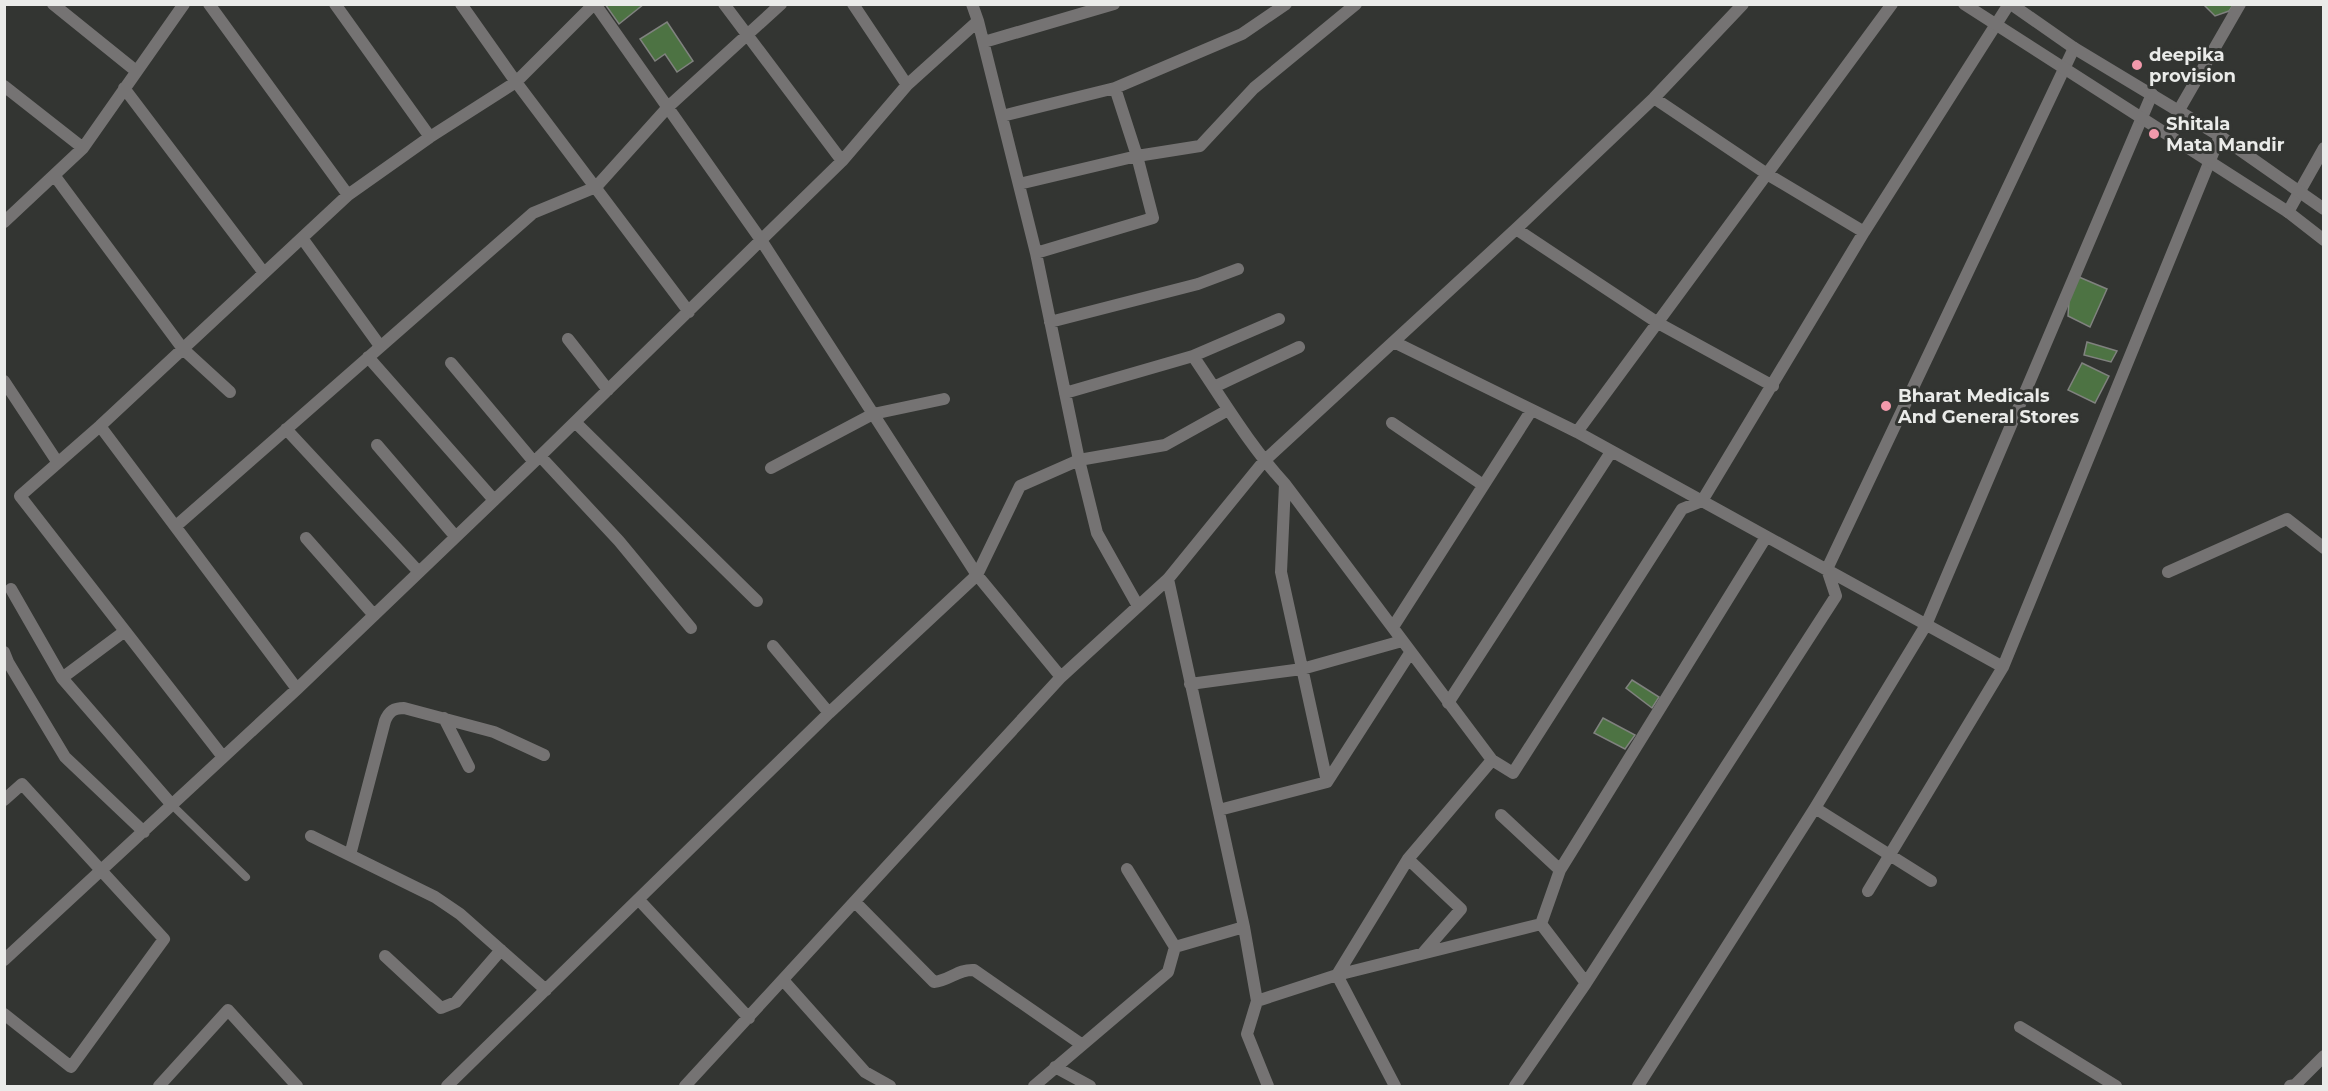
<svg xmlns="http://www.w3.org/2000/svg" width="2328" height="1091" viewBox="0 0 2328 1091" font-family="Montserrat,sans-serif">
<rect width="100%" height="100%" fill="#333532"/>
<path fill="#4d7343" stroke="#80827f" stroke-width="1.5" d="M605 4H644L619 24Z
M2203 4H2234L2229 11 2215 16Z
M667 22 693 61 677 72 665 54 655 61 640 39Z
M2079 277 2107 289 2090 327 2068 316 2069 300Z
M2087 342 2117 351 2111 362 2084 355Z
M2082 363 2109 376 2095 403 2068 390Z
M1632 680 1659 697 1652 708 1626 688Z
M1603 718 1635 735 1625 749 1594 733Z"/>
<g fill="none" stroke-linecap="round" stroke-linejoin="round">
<path stroke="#757373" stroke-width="8" d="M172 805 246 877"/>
<path stroke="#757373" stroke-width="12" d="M53 4 136 71
M209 4 348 195
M335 4 430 137
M461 4 516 82 689 312
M595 4 761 240 977 575 1061 677
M724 4 842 161
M853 4 907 85
M972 4 978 21 1036 253 1079 460 1097 533 1138 606
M1892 4 1577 432 2003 667
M984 42 1114 4
M4 86 83 148
M124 88 264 273
M1654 98 1767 174 1864 232
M2179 110 2240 4
M1002 116 1115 88 1242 34 1286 4
M54 175 183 349 230 392
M1019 184 1137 156 1200 146 1254 88 1356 4
M2288 212 2324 148
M4 222 83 148 184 4
M1516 229 1658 323 1773 386
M302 238 380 346
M1036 253 1153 218 1137 156 1115 88
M1050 322 1198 284 1238 269
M568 339 608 390
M1394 342 1577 432
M1193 356C1223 400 1249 445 1285 484L1492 760 1408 859 1337 975 1395 1086
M368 357 494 500
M451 363 534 462
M4 381 58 463
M1214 387 1299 347
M1065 393 1193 356 1279 319
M575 422 757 601
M1392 423 1483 485
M100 426 297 689
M286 429 418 571
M377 445 455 536
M540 456 619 541 691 628
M771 468 873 414 944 399
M176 526 533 213 596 187 668 107 781 4
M306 538 373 614
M2168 572 2287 519 2324 548
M1168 579 1244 927 1257 1001 1247 1034 1268 1086
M11 589 62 678 172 805
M1393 627 1531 411
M773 646 829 713
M4 652 8 662 65 757 144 832
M62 678 125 631
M1190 684 1302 669 1402 641
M1448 703 1611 452
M444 718 469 767
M223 757 20 496 100 426 348 195 430 137 516 82 594 4
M1492 760 1513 773 1682 509 1702 501 1864 232 2009 4
M1327 782 1410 653
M4 800 22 784 164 939 71 1067 4 1014
M1815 808 1931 881
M1219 810 1327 782 1281 572 1285 484
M1501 815 1560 870
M311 836 435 897 460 914 546 990
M350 855 385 721C389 711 394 708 404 708L494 732 544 755
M1408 859 1461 909 1423 953
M1127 869 1175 947 1244 927
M1868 891 2003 667 2220 136
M639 900 749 1018
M855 902 934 982C949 981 958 969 974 970L1081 1044
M1541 924 1586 983
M385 956 441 1008 456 1002 501 950
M4 960 297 689 534 462 842 161 907 85 978 21
M783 980 865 1072 890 1086
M1257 1001 1337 975 1541 924 1560 870 1766 537
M2020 1027 2116 1086
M1055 1067 1090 1086
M159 1086 228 1010 297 1086
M447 1086 829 713 977 575 1020 486 1079 460 1165 445 1228 410
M685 1086 1061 677 1168 579 1264 461 1516 229 1654 98 1743 4
M1034 1086 1168 972 1175 947
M1515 1086 1586 983 1836 596 1827 569 2074 48
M1638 1086 1815 808 1926 625 2152 94
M2290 1086 2295 1085 2324 1056"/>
<path stroke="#757373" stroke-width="12" d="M1964 4 2288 212 2324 240
M2011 4 2074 48 2220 136 2324 209"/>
</g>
<g fill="#f39aac" stroke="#333532" stroke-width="2">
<circle cx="2137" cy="65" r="6"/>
<circle cx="2154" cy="134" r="6"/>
<circle cx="1886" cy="406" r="6"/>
</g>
<g text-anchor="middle" stroke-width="6" stroke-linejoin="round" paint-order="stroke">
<g font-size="18" font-weight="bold" fill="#eaebe9" stroke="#333532" text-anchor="start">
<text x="2149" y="61">deepika<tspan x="2149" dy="21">provision</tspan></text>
<text x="2166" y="130">Shitala<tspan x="2166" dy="21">Mata Mandir</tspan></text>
<text x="1898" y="402">Bharat Medicals<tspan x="1898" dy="21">And General Stores</tspan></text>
</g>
</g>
<rect width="2328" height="1091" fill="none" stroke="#eaebe9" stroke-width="12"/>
</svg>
